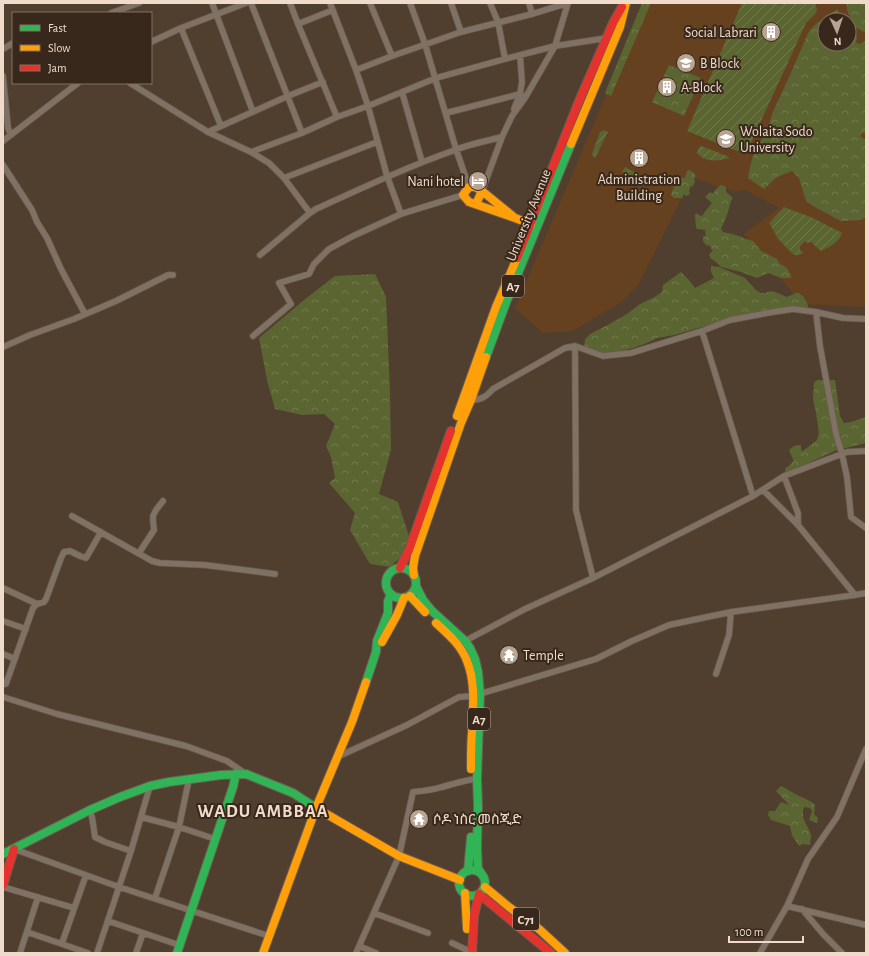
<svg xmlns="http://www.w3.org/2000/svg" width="869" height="956" viewBox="0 0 869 956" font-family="'Alegreya Sans','Noto Sans Ethiopic',sans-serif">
<defs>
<pattern id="forest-crowns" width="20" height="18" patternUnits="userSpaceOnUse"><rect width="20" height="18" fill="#5b6532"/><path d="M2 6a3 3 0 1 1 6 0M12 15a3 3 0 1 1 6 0" fill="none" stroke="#737a4e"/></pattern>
<pattern id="garden-furrows" width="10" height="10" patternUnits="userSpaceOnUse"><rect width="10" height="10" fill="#5b6532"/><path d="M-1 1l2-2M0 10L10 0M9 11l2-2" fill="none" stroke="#737a4e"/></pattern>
</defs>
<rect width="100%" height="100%" fill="#503e2e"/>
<path fill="#664120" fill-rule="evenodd" d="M642 3H866V307L802 304 744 234 779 208 745 190 738 191 721 188 692 177 639 284 621 302 573 331 543 333 515 308 603 102ZM825 20H849V44H825Z"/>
<path fill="url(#forest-crowns)" d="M642 3H651L611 96 605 93Z
M847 3H866V33L853 26C853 17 845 14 847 3Z
M837 9 845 20H825V44H849V28L851 31 856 33 857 38 856 42 858 44H860L866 40V133H863L860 136 866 140V217L861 220 841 221 813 206 806 201 799 178 792 171 777 177 764 189 748 178C750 167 752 156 758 146 760 141 764 137 766 133 769 126 770 119 773 112 785 86 797 60 808 33 815 21 828 18 837 9Z
M669 65 701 78 684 116 652 102Z
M689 170 693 172 696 176 694 179 695 182 692 187 691 186H690V189L689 191 690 194 686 196 684 194 682 198H674L671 195 676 181 679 177 685 178 687 171Z
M721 185 726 187V192L732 197 733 198 731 201 727 215 721 229 723 232 736 235 749 240 753 241 761 251 777 259 779 263 787 268 791 275V278H781L768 273 757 278 741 272 721 267 714 260 711 259 709 255 713 250 711 249 710 246 706 245 703 241V238L704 236 706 237 705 230 698 229 696 228 695 215 696 213 701 216 703 215 704 213 712 203 705 197 710 192 713 194 716 189Z
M711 266 719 267 745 278 756 290 761 293H765L771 291 778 293 787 297 796 293H799C804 297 807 300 808 307L803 310 756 315 716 323 674 335 657 338 647 343 633 348 606 354 596 352 584 348 585 339 590 334 604 327 627 314 640 304 653 298 662 292 663 285 681 272 688 279 695 288 714 278 711 272Z
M375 274 386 297 390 392 391 450 379 494 398 502 409 536 402 556 390 567 370 564 350 530 355 513 329 483 335 478 331 457 326 446 335 424 324 414 302 415 275 409 267 380 259 338 304 300 335 276Z
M817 380H835L840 416 844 423 851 422 866 417V443L837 450 786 473 785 469 793 462V459L789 450 794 446 801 445V450L803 451 817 440 819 433 816 413 813 399 814 383Z
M781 786C788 789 794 794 801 797 806 799 811 801 815 805L814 814 818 818 817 823 809 820 812 811 810 808 804 807C800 820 808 824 811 835 811 838 810 842 810 845L803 844 799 846 792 835 790 826 771 820 768 815 769 811H775L781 802 789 805 776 791Z"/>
<path fill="url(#garden-furrows)" d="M742 3H777L779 5 786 3H815L817 9 816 13 806 23 750 145 743 150 737 151 687 131Z
M604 130 608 132 595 158 593 156 592 154 600 132Z
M701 146 727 156 729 157V158C717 161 706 163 697 153L698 149Z
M625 167 647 179 644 184 622 172Z
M784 207 813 218 842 233C839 243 829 247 821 251L811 242 808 243 805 241 800 246V250L803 252V253L799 255H794L779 240 769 223Z"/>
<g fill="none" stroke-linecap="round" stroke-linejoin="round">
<g stroke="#6c5c4e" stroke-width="7">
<path id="street" d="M212 3 253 112
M251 3 302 133
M290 3 298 24 337 117
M330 3 356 70 368 106 387 176 401 214
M370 3 392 56
M410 3 425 44 456 149 469 187
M451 3 461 32
M490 3 498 22 505 59
M529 3 532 14
M111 13 139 3
M298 24 333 10
M181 28 221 126
M151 42 181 28 246 3
M3 49 13 43
M356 70 392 56 461 32 532 14 568 3
M3 76 8 128 11 135
M130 83 208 132 251 152 269 163 284 178 310 213 316 209C362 188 407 167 455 150 470 144 486 141 502 137
M402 92 422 162
M514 109 520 94 522 82 520 55
M446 113 520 94 525 98
M208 132 288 96 323 82
M3 141 78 83
M251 152 302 133 337 117 368 106 436 78 505 59 555 46 607 38
M3 165 32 210 37 222 47 238 61 269 85 314
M284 178 377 142
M482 191 502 137 512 116 525 98 555 46 568 3
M260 255 310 213
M816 312 820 346 836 434 842 454 847 477 851 517 866 528
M702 331 753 496
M253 336 291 304 279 283 309 274 314 264 329 249 353 236 401 214 430 205 463 195
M575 346 576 510 593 578
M3 347 30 335 74 319 116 301 168 275H173
M470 400C481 400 486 397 493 389L565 348 575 346 603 356 631 353 702 331 730 320 773 312 793 309 816 312 843 318 866 319
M784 476 798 513V525
M763 490 798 525 855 595
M72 516 152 561 160 563 205 565 275 574
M139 553 154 530 153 520V516L156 510 163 501
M3 588 37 604
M3 621 26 629
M465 641 525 609 593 578 753 496 784 476 847 452 866 451
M3 654 15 659
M716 674 729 635 731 612
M3 684H6L7 681 33 608 37 604 44 602 46 599 61 558 64 552 70 551 80 556 86 558 101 532
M3 697 57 714 186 746 227 761 246 774
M337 757 407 725 459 697 473 696 596 659 632 641 669 625 731 612 855 595 866 593
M90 810 92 817 95 837 105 842 131 851
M141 817 179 827 215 839
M14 849 119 887 269 936
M3 887 74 908
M155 898 179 827 189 779
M787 906 866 925
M802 909 823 934 842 953
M374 913 428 933
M108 921 179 945
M27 932 88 953
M62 943 86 875
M452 943 467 950
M359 946 376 953
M20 953 38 897
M97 953 131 851 150 786
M136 953 143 933
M356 953 399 856 413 792C423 791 432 790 442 787 454 784 464 780 477 779
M760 953 787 906 808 859 837 817 866 749"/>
</g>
<g stroke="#6c5c4e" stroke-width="10">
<path id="fast" d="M486 357 507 300 571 144
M386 583a15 15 0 1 1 30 0a15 15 0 1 1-30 0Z
M416 586 423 600 432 611 465 641 470 648 475 659 478 672 480 694 477 779 478 806 477 848 478 869 481 873
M366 682 376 652 377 641 388 613V601L391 594
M3 854 90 810 120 797 150 786 169 782 221 775 246 774 293 793 316 808
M459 883a13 13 0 1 1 26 0a13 13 0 1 1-26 0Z
M468 871 471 837
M177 953 233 787 236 774"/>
</g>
<g stroke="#6c5c4e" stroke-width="10">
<path id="slow" d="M571 144 620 27 626 3
M482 191 515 218 531 224
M476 204 482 191 475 187H469L463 195 469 202 515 218
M457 416 496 307 517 258
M414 575 413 568 415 556 461 423 471 400 486 357
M410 596 425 612
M436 623C448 634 461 645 467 661 476 683 473 709 472 732 471 744 471 757 471 769
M382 642 397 615 404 598
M316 808 399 856 460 880
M485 887 509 907 539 929 565 953
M465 893 467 929
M263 953 316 808 352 722 366 682"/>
</g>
<g stroke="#6c5c4e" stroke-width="10">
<path id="jam" d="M517 258 579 101 613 23 622 7
M400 568 409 550 451 431
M3 885 14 849
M472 953 474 916 479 894 551 953"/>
</g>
<use href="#street" stroke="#7f7164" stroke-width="5.5"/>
<use href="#fast" stroke="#30b455" stroke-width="8"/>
<use href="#slow" stroke="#ff9f0a" stroke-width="8"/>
<use href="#jam" stroke="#e5322d" stroke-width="8"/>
</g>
<defs>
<g id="building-disc" transform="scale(1)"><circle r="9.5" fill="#b8a493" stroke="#38281b"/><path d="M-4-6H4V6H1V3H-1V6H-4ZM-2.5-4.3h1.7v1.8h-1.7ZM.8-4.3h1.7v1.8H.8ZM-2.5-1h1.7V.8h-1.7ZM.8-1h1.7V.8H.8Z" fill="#fff"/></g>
<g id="university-disc" transform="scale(1)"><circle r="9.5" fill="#b8a493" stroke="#38281b"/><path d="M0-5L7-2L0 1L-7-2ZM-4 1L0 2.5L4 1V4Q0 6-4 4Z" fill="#fff"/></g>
<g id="hotel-disc" transform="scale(1)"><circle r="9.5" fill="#b8a493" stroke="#38281b"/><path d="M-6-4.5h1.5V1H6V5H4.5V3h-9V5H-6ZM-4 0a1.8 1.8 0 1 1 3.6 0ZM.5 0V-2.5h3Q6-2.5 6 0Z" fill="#fff"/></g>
<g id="temple-disc" transform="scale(1)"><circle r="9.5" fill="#b8a493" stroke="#38281b"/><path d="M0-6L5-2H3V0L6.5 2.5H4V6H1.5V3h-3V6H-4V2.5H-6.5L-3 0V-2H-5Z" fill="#fff"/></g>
</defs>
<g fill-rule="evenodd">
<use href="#building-disc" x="771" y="32"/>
<use href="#university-disc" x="686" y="63"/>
<use href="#building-disc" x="667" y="87"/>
<use href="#university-disc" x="726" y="139"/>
<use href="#building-disc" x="639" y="158"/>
<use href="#hotel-disc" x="478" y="181"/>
<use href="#temple-disc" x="509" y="655"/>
<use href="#temple-disc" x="419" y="819"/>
</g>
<g text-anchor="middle" stroke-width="4" stroke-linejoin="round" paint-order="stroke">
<g fill="#38281b" stroke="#b9a596" stroke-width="1">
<rect x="502" y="275" width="22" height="22" rx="3"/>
<rect x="468" y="708" width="22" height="22" rx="3"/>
<rect x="513" y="908" width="26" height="22" rx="3"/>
</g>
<g font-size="13" font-weight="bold" fill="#f0dbca">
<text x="513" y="291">A7</text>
<text x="479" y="724">A7</text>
<text x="526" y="924">C71</text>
</g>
<g font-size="14" fill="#f0dbca" stroke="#38281b" text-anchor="start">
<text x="757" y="37" text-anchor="end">Social Labrari</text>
<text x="700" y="68">B Block</text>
<text x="681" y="92">A-Block</text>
<text x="740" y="136">Wolaita Sodo<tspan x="740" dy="16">University</tspan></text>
<text x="639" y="184" text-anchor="middle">Administration<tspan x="639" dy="16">Building</tspan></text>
<text x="464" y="186" text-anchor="end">Nani hotel</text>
<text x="523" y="660">Temple</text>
<text x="433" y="824">ሶዶ ነስር መስጂድ</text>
</g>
<g font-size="14" fill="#f0dbca" stroke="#38281b">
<text transform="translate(528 215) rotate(-68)" y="5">University Avenue</text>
</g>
<g font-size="18" font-weight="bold" letter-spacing="1" fill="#f0dbca" stroke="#38281b">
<text x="263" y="817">WADU AMBBAA</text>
</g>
</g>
<rect width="869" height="956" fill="none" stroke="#f0dbca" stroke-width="8"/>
<rect x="12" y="12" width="140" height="72" fill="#38281b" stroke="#827061"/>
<rect x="20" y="25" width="20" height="6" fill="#30b455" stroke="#827061"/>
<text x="48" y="32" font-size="12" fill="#f0dbca">Fast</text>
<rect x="20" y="45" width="20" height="6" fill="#ff9f0a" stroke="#827061"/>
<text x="48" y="52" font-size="12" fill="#f0dbca">Slow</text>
<rect x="20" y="65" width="20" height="6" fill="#e5322d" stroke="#827061"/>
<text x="48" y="72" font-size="12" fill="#f0dbca">Jam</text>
<g transform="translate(837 32) rotate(177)"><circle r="19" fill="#38281b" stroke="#827061"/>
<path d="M0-3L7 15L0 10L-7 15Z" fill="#b8a493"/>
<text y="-6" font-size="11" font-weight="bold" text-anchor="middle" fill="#f0dbca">N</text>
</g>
<path d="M729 936v6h74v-6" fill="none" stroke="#f0dbca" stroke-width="2"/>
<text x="735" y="936" font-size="12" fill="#f0dbca" stroke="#38281b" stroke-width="3" paint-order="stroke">100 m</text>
</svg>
